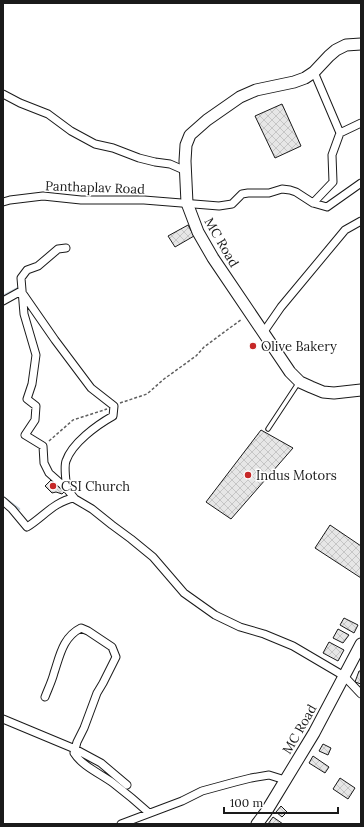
<svg xmlns="http://www.w3.org/2000/svg" width="364" height="827" viewBox="0 0 364 827" font-family="Lora,serif">
<defs>
<pattern id="building-cross-hatch" width="8" height="8" patternUnits="userSpaceOnUse"><rect width="8" height="8" fill="#e6e6e6"/><path d="M0 0l8 8M0 8l8-8" fill="none" stroke="#c5c5c5"/></pattern>
</defs>
<rect width="100%" height="100%" fill="#fff"/>
<g fill="none" stroke-linecap="round" stroke-linejoin="round">
<path stroke="#c6d2dc" stroke-width="2.5" d="M3 296 18 288
M3 497 19 509"/>
</g>
<path fill="url(#building-cross-hatch)" stroke="#1a1a1a" d="M282 104 301 146 275 158 255 116Z
M188 225 194 236 175 247 168 236Z
M261 430 293 448 231 519 206 502Z
M53 478 61 486 64 492 62 494 56 492 52 493 45 486Z
M330 525 361 546V578L315 548Z
M344 618 358 625 354 633 340 625Z
M338 629 349 635 343 643 333 638Z
M329 642 344 650 338 661 323 653Z
M359 671H361V684L355 682Z
M323 744 331 748 328 755 319 751Z
M313 756 329 767 325 773 309 763Z
M340 778 355 788 348 799 333 789Z
M281 806 287 812 282 817 276 812Z
M273 817 283 824H268Z"/>
<g fill="none" stroke-linecap="round" stroke-linejoin="round">
<g stroke="#1a1a1a" stroke-width="5.5">
<path id="lane" d="M268 429 299 382"/>
</g>
<g stroke="#1a1a1a" stroke-width="9">
<path id="street" d="M3 94 20 103 48 114 71 131 95 144 113 148 139 158 155 162 170 164 186 171
M340 133 361 123
M3 202 10 200 43 196 81 200H144L219 206 232 204 242 194 248 193H269L282 189 290 190 296 192 313 203 327 207 361 183
M313 203 333 182 332 155 340 133 314 72
M66 248 58 249 38 266 27 270 21 278 24 314 36 355 32 384 27 399 36 406 35 420 25 435 43 446 44 463 49 473 67 489 75 499 92 509 112 525 131 539 153 557 184 593 215 615 240 627 264 634 293 646 344 676 361 694
M3 301 21 291 55 340 91 388 114 406 113 416C97 425 72 443 66 461 64 466 66 483 67 489
M263 333 281 307 345 230 361 221
M3 501 12 509 27 527C42 518 55 501 74 498
M45 697C48 689 52 681 54 673 60 655 63 637 81 628L88 631 112 647 116 657 103 683 97 693 84 728 77 742 74 753C82 766 101 774 113 783 126 793 138 803 149 813
M3 719 75 749 101 763 127 785
M121 824 182 801 202 791 235 782 251 778 269 775 285 780"/>
</g>
<g stroke="#1a1a1a" stroke-width="13">
<path id="primary" d="M361 44 346 45 336 50 329 56 314 72 305 78 294 82 256 90 240 97 207 120 190 135 186 145 185 161 187 203 198 232 213 258 290 372 300 382 311 387 323 392 334 393 361 390
M257 824 266 812 314 733 361 644"/>
</g>
<path stroke="#5f5f5f" stroke-width="1.5" stroke-dasharray="3 2" stroke-linecap="butt" d="M120 403 147 394 164 379 196 356 204 347 242 319
M49 441 73 420 107 409"/>
<use href="#lane" stroke="#fff" stroke-width="3.5"/>
<use href="#street" stroke="#fff" stroke-width="7"/>
<use href="#primary" stroke="#fff" stroke-width="11"/>
</g>
<g fill="#c62828" stroke="#fff" stroke-width="1.5">
<circle cx="253" cy="346" r="4"/>
<circle cx="248" cy="475" r="4"/>
<circle cx="53" cy="486" r="4"/>
</g>
<g text-anchor="middle" stroke-width="3" stroke-linejoin="round" paint-order="stroke">
<g font-size="13" fill="#1a1a1a" stroke="#fff">
<text transform="translate(95 187) rotate(2)" y="5">Panthaplav Road</text>
<text transform="translate(222 242) rotate(60)" y="5">MC Road</text>
<text transform="translate(299 729) rotate(-60)" y="5">MC Road</text>
</g>
<g font-size="13" fill="#1a1a1a" stroke="#fff" text-anchor="start">
<text x="261" y="351">Olive Bakery</text>
<text x="256" y="480">Indus Motors</text>
<text x="61" y="491">CSI Church</text>
</g>
</g>
<rect width="364" height="827" fill="none" stroke="#1a1a1a" stroke-width="8"/>
<path d="M224 807v6h114v-6" fill="none" stroke="#1a1a1a" stroke-width="2"/>
<text x="230" y="807" font-size="12" fill="#1a1a1a" stroke="#ffffff" stroke-width="3" paint-order="stroke">100 m</text>
</svg>
